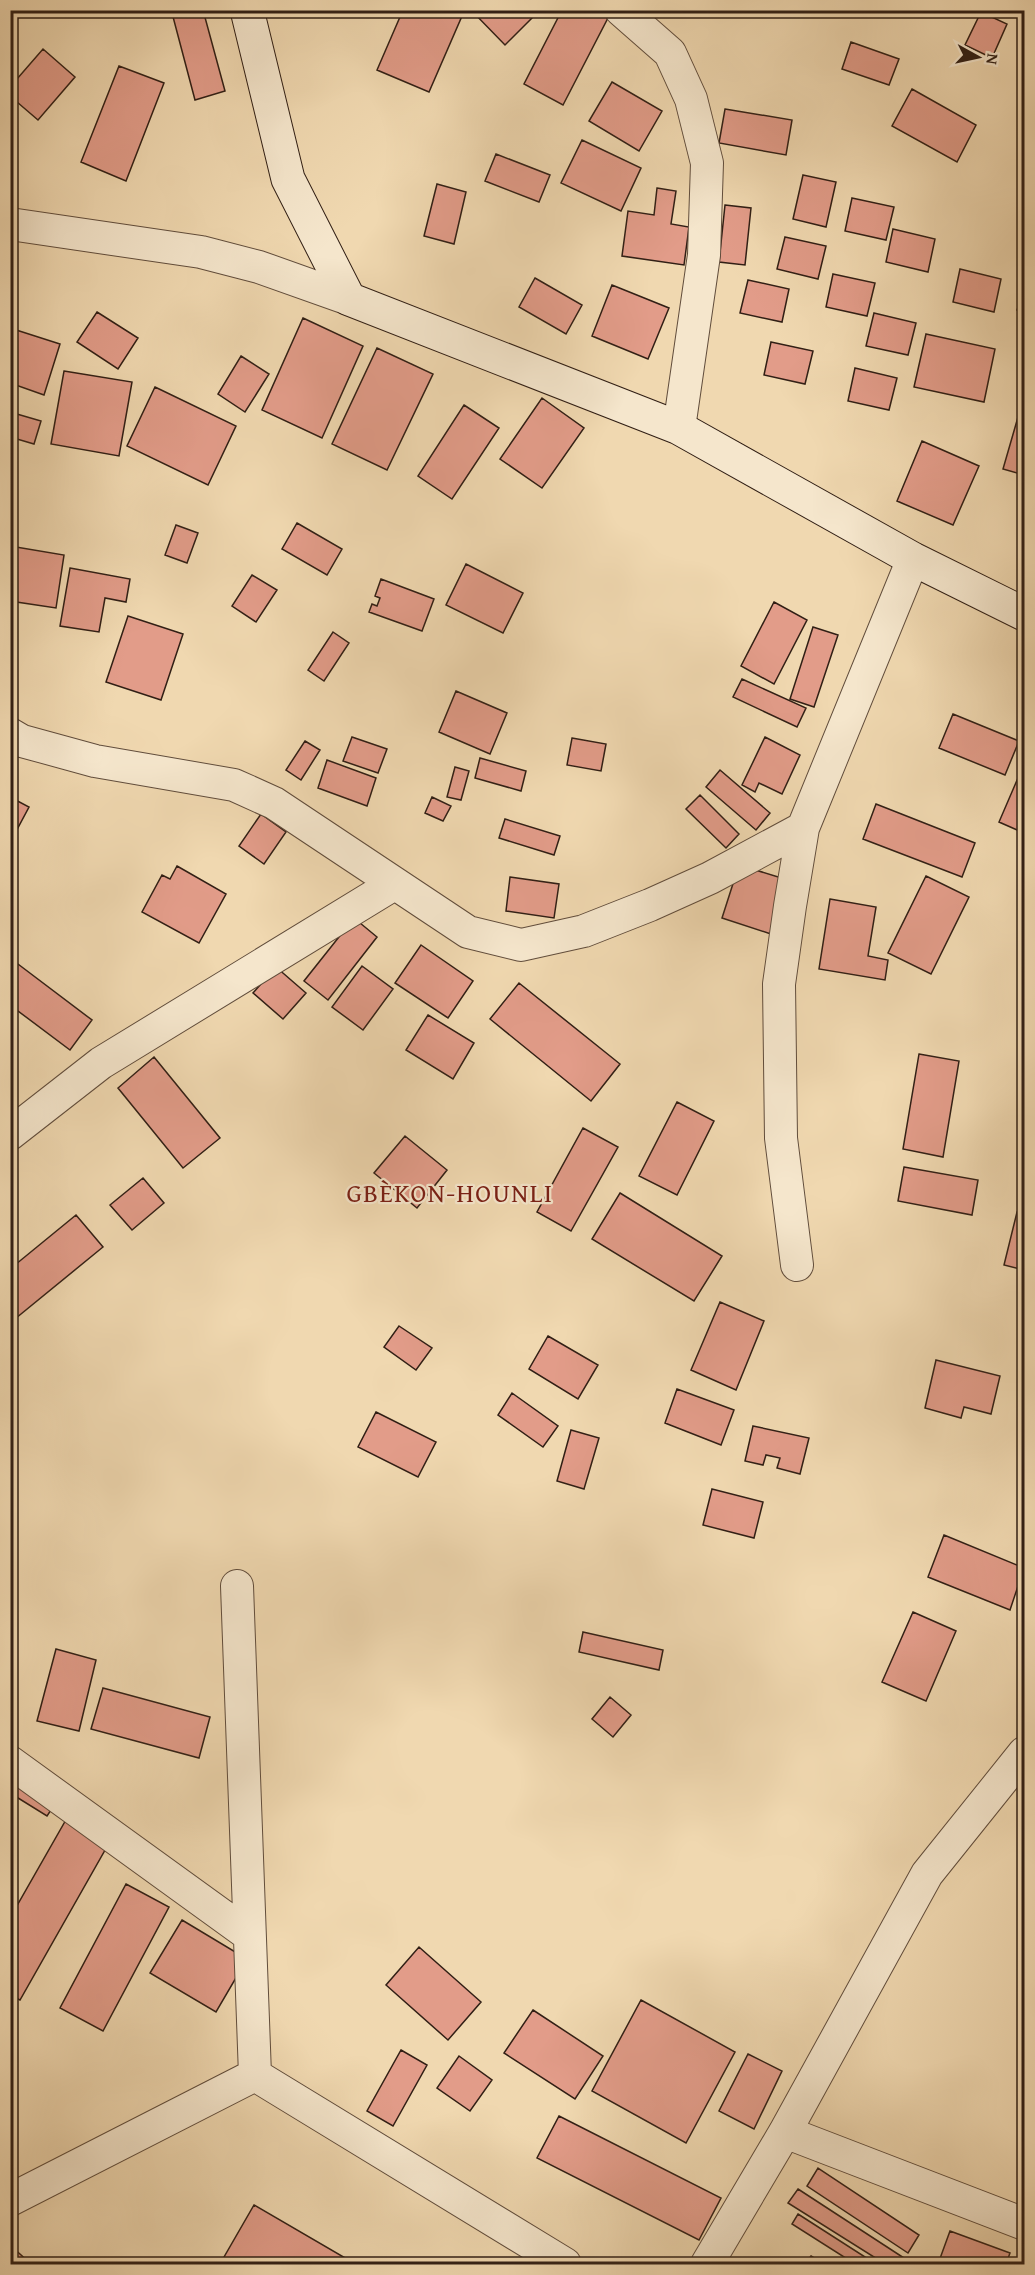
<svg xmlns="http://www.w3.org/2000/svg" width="1035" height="2275" viewBox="0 0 1035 2275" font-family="'Gentium Book Plus',serif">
<rect width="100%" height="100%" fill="#f0d8b0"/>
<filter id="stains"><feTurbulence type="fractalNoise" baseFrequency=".00333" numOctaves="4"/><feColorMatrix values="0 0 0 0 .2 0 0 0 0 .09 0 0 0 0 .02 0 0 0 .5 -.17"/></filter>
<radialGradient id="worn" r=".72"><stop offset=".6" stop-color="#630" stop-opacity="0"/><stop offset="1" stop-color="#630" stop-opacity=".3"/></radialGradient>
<path fill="#e29c89" stroke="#311f15" stroke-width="1.5" d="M10 10H23L11 29H10Z
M182 10H203L225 91 195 100 172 13Z
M403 10H450L462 16 429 92 377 70Z
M471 10H540L505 45Z
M562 10H604L610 14 563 105 524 84Z
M872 10H887L885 16Z
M981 12 1007 24 992 58 965 45Z
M851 42 899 59 889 85 842 69Z
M43 49 75 77 38 120 10 96V87Z
M119 66 164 83 126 181 81 162Z
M612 82 662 111 639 151 589 121Z
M912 89 976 125 957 162 892 126Z
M725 109 792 120 786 155 719 143Z
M582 140 641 168 621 211 561 183Z
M496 154 550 175 539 202 485 181Z
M803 175 836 182 826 227 793 219Z
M437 184 466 192 454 244 424 236Z
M657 188 676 191 671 224 689 227 684 265 622 256 628 211 654 215Z
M852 198 894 207 886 240 845 231Z
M725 205 751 208 745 265 719 262Z
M893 229 935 239 928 272 886 262Z
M785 237 826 246 818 279 777 269Z
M960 269 1001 279 994 312 953 302Z
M833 274 875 283 867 316 826 307Z
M535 278 582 305 566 334 519 307Z
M748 280 789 289 782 322 740 313Z
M612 285 669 308 648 359 592 336Z
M1024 292V312L1017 310Z
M97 312 138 338 118 369 77 342Z
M874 313 916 323 908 355 866 346Z
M303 318 363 346 322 438 262 410Z
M10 328 60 344 44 395 10 383Z
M926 334 995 349 984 402 914 387Z
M771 342 813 351 805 384 764 375Z
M377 348 433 374 387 470 332 444Z
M241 356 269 374 245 412 218 394Z
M855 368 897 378 889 410 848 401Z
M64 371 132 382 119 456 51 444Z
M155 387 236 426 208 485 127 446Z
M542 398 584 428 542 488 500 459Z
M464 405 499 428 452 499 418 476Z
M1020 410 1024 411V475L1003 469Z
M10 412 41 421 34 444 10 437Z
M922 441 979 466 953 525 897 501Z
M297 523 342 549 327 575 282 549Z
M176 525 198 533 187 563 165 555Z
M10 546 64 555 56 608 10 601Z
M466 564 523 593 503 633 446 605Z
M70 568 130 579 126 602 105 598 99 632 60 626Z
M252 575 277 590 256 622 232 606Z
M381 579 434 599 422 631 369 612 372 604 377 606 380 598 375 596Z
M774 602 807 620 774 684 741 666Z
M128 616 183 634 161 700 106 682Z
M813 627 838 635 814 707 790 699Z
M333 632 349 643 324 681 308 670Z
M742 679 806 708 797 727 733 697Z
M456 691 507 713 490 754 439 732Z
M953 714 1019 741 1005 775 939 748Z
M352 737 387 749 378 773 343 761Z
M765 737 800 755 782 794 759 783 755 792 742 785Z
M572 738 606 744 601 771 567 765Z
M305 741 320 750 301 780 286 770Z
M480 758 526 771 521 791 475 778Z
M327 760 376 778 367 806 318 788Z
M1024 764V833L999 822Z
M455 767 469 771 461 800 447 797Z
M720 770 770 813 756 830 706 787Z
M700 795 739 834 726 848 686 809Z
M10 797 29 807 13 837 10 836Z
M432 797 451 806 443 821 425 813Z
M876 804 975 843 962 877 863 839Z
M261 814 286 832 264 864 239 846Z
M505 819 560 836 554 855 499 838Z
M739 865 788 880 771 934 722 918Z
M177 866 226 894 199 943 142 912 162 875 170 879Z
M926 876 969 897 931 974 888 953Z
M510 877 559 884 554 918 506 911Z
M830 899 876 907 868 956 888 960 885 980 819 969Z
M354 918 377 937 328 1000 304 981Z
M421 945 473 981 448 1018 395 983Z
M10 958 92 1020 70 1050 10 1005Z
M362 966 393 989 363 1030 332 1007Z
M276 967 306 993 283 1019 253 993Z
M519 983 620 1064 591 1101 490 1019Z
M428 1015 474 1043 453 1079 406 1050Z
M919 1054 959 1061 943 1157 903 1149Z
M154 1057 220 1138 183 1168 118 1088Z
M677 1102 714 1121 677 1195 639 1176Z
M583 1128 618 1147 571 1231 537 1212Z
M405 1136 447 1170 417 1208 374 1173Z
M904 1167 978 1180 972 1215 898 1201Z
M143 1178 164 1203 132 1230 110 1205Z
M620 1193 722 1256 694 1301 592 1239Z
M1017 1212 1024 1213V1270L1004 1265Z
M76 1215 103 1247 10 1323V1269Z
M720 1302 764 1321 736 1390 691 1370Z
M399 1326 432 1348 416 1370 384 1347Z
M548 1336 598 1365 578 1399 529 1369Z
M936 1360 1000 1376 991 1414 964 1407 961 1418 925 1408Z
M677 1389 734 1410 721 1445 665 1423Z
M512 1393 558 1426 543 1447 498 1415Z
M376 1412 436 1442 418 1477 358 1447Z
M753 1426 809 1438 800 1474 777 1468 780 1458 766 1455 763 1465 745 1461Z
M571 1430 599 1438 584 1489 557 1481Z
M712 1489 763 1502 754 1538 703 1525Z
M944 1535 1024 1568 1010 1610 928 1577Z
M913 1612 956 1631 926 1701 882 1682Z
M583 1632 663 1650 659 1670 579 1652Z
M56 1649 96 1660 79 1731 37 1721Z
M103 1688 210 1717 199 1758 91 1729Z
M610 1697 631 1715 613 1737 592 1719Z
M10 1768 59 1798 47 1816 10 1793Z
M71 1811 113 1836 20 2000 10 1995V1918Z
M126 1884 169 1907 103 2031 60 2008Z
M182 1920 247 1959 216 2012 150 1973Z
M419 1947 481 2002 448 2040 386 1985Z
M641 2000 735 2052 686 2143 592 2091Z
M533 2010 603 2056 575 2099 504 2053Z
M401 2050 427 2065 393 2126 367 2111Z
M748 2054 782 2071 754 2129 719 2111Z
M459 2056 492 2080 470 2111 437 2088Z
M559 2116 721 2198 699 2240 537 2158Z
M818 2168 919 2235 908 2253 807 2186Z
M798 2189 904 2258 899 2264H885L788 2203Z
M254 2205 347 2259 344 2264H220Z
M798 2214 876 2264H855L792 2224Z
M950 2231 1010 2253 1006 2264H938Z
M10 2245 31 2264H10Z
M811 2256 824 2264H805Z"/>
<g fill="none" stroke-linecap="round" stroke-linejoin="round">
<g stroke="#614d3c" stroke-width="34">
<path id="street" d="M621 10 670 53 691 99 707 163 704 255 679 428
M10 224 201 252 259 267 349 299
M10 734 22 741 95 761 234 785 274 803 468 932 521 945 584 931 650 905 710 878 803 828
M10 1134 101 1063 394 884
M797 1265 781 1138 779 984 790 906 803 828 913 559
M237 1586 255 2075
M10 1762 249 1935
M255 2075 565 2264
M785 2132 1024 2224
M10 2200 255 2075
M707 2264 785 2132 927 1874 1024 1753"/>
</g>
<g stroke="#311f15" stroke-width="35">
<path id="secondary" d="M247 10 288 179 349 299 679 428 913 559 1024 614"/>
</g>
<use href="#street" stroke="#f5e6cc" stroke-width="32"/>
<use href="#secondary" stroke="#f5e6cc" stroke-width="33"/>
</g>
<g text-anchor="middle" stroke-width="4.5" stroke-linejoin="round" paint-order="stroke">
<g font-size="26" letter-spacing="1.5" fill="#7a1f14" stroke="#f5e6cc">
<text x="450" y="1202">GBÈKON-HOUNLI</text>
</g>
</g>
<rect width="1035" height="2275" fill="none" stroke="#f0d8b0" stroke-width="36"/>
<rect x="12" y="12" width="1011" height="2251" fill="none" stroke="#311f15" stroke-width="3"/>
<rect x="18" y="18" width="999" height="2239" fill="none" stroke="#311f15" stroke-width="1.5"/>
<g transform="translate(978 57) rotate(98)" stroke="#f5e6cc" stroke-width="4.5" paint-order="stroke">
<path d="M0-4.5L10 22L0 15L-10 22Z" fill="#311f15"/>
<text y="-9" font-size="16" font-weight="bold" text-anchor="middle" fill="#311f15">N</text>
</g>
<rect width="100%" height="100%" filter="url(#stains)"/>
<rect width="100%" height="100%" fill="url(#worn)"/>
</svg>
